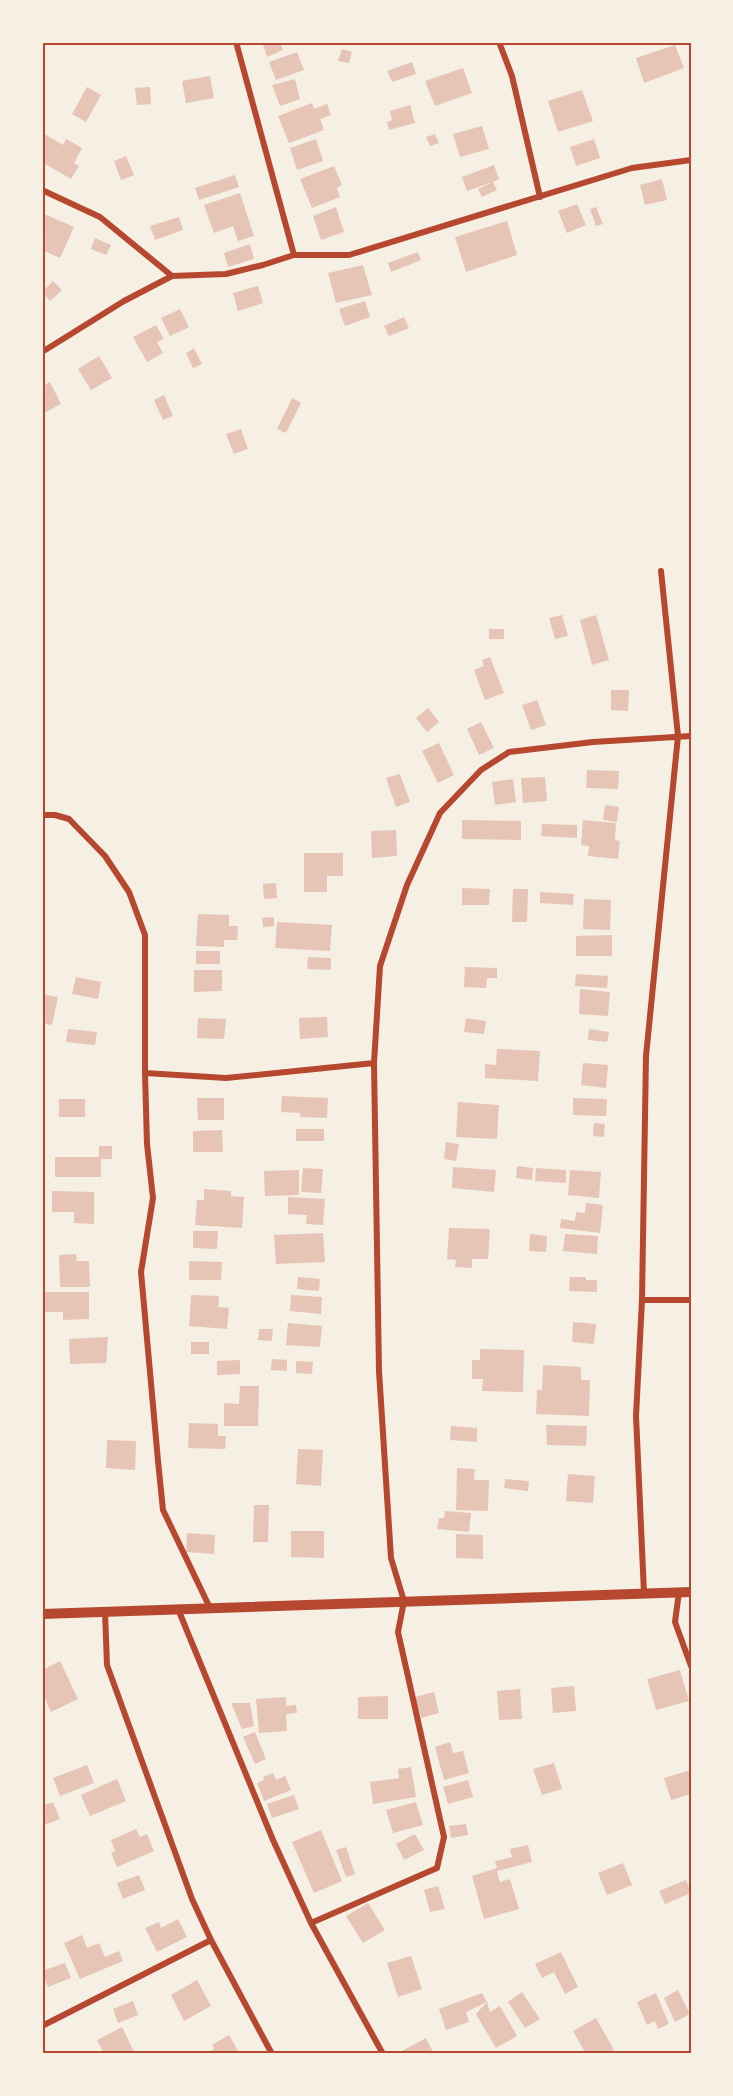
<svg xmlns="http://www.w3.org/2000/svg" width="733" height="2096" viewBox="0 0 733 2096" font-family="'Sofia Sans Condensed',sans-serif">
<rect width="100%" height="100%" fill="#f6efe4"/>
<path fill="#e6c5b7" d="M270 42H280L283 50 267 57 263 45Z
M675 45 684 68 644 83 636 58Z
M342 49 352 52 349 63 338 61Z
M297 52 304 70 276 80 269 62Z
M412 62 416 74 392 82 387 71Z
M463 68 472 93 435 106 425 81Z
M210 76 214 98 186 103 182 81Z
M295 79 300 99 280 106 272 85Z
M87 87 101 95 86 122 72 114Z
M150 87 151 104 137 105 135 88Z
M582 90 593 121 558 132 548 101Z
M312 103 314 109 327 104 331 115 320 119 324 130 289 143 278 116Z
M410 105 415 123 389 130 387 122 392 120 390 111Z
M482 126 489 149 460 157 453 134Z
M43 133 63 145 66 139 82 148 74 163 79 166 71 179 42 162Z
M435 134 439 143 430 146 426 137Z
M316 139 323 161 297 170 290 148Z
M594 139 600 158 576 166 570 147Z
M126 156 134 175 121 180 114 161Z
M494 165 499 179 493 182 497 190 482 197 478 189 492 182 467 191 462 177Z
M334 166 342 185 337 188 340 197 312 208 300 179Z
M235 175 239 187 199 200 195 188Z
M662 179 667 200 645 205 640 185Z
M240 193 254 236 238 241 233 226 214 233 204 205Z
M577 204 586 225 567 233 558 211Z
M336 207 344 232 321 240 313 216Z
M596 207 603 224 596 226 590 209Z
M42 213 74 227 60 258 42 250 46 240 42 238Z
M179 217 183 230 155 240 150 226Z
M507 221 517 255 466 272 455 237Z
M95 238 111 245 106 255 91 249Z
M250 244 254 259 228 267 224 253Z
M418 252 421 260 391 272 388 263Z
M363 265 372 295 336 303 328 273Z
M53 281 62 290 50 301 42 292Z
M258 286 263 303 238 311 233 293Z
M365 301 370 317 345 326 339 309Z
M180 309 189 327 170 336 161 318Z
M404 317 409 328 389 336 384 326Z
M156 325 164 339 157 342 163 353 147 362 133 337Z
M194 348 202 364 193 368 186 353Z
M99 356 112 378 91 390 78 369Z
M50 382 61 404 42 414V386Z
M164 395 173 416 163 420 154 400Z
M292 398 301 403 286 433 277 429Z
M241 429 248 449 234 454 226 434Z
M562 615 568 636 555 639 549 618Z
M596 615 609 660 592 665 580 620Z
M489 629H504V639H489Z
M490 657 504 693 485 700 474 670 484 666 482 660Z
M611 690H629L628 711 611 710Z
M537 700 546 725 531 730 522 705Z
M428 708 439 722 427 732 416 718Z
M481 722 494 748 479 755 467 729Z
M439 743 454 775 438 783 422 751Z
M587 770 619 771 618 789 586 788Z
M400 774 410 802 396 807 386 778Z
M545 777 547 801 523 803 521 778Z
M513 779 516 802 495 805 492 782Z
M605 805 619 807 617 822 603 820Z
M462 820 521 821V840L462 839Z
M583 820 616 823 615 840 620 841 618 859 588 856 589 846 581 845Z
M542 824 577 825V838L541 836Z
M396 830 397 856 372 858 371 831Z
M304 853H343V876H327V892H304Z
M276 883 277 898 264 899 263 884Z
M462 888 490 889 489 905H462Z
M513 889H528L527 922H512Z
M540 892 574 894 573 905 540 903Z
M584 899 611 900 610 930 583 929Z
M198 914 229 915V926H238L237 940H224V947L196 946Z
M274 917V926L263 927 262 918Z
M277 922 332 925 330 951 275 948Z
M612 935V956H576V936Z
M196 951H220V964H196Z
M308 957 331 958V970L307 969Z
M465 967 497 968V978H487L486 988 464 987Z
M194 970H222V991L194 992Z
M576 974 608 976 607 988 575 986Z
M76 977 101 982 98 999 72 994Z
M580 989 610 992 608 1016 579 1014Z
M42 994 58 997 52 1025 42 1023Z
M327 1017 328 1037 300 1039 299 1018Z
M198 1018 226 1019 224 1039 197 1038Z
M466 1018 486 1021 484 1034 464 1032Z
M68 1029 97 1032 95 1045 66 1042Z
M589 1029 609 1032 607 1042 588 1040Z
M497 1049 540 1051 538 1081 485 1078V1064L496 1065Z
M583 1063 608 1065 606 1088 581 1085Z
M282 1096 328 1098 327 1118 300 1117V1113L281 1112Z
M197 1098H224V1120H198Z
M573 1098 607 1099 606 1116 573 1115Z
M59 1099H85V1117H59Z
M458 1102 499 1105 497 1139 456 1137Z
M594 1123 605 1124 604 1137 593 1136Z
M296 1129H324V1141H296Z
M222 1130 223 1152H193V1131Z
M446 1142 459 1144 456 1161 444 1159Z
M99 1146H112V1159H101V1177H55V1157H99Z
M517 1166 533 1168 532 1180 516 1178Z
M453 1167 496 1170 494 1192 452 1188Z
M303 1168 323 1169 321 1193 301 1192Z
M536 1168 566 1170V1183L535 1181Z
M299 1170V1195L265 1196 264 1171Z
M570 1170 601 1172 599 1198 568 1195Z
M204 1189 231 1191V1196L244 1197 242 1228 195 1225 197 1200H204Z
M52 1191 94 1192V1224L74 1223V1212H52Z
M288 1197 325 1199 323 1225 306 1224 307 1215 288 1214Z
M586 1203 603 1205 600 1233 560 1228 561 1219 575 1221 576 1212 585 1213Z
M449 1228 490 1229 488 1259H472V1268L455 1267 456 1260 447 1259Z
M193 1231H218L217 1249 193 1248Z
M323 1233 325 1262 276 1264 274 1235Z
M530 1234 547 1236 546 1252 529 1251Z
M565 1234 598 1236 597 1254 563 1251Z
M76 1254 77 1261H89L90 1287H60L59 1255Z
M189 1261 222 1262 221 1280H189Z
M298 1277 320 1279 319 1291 297 1289Z
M570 1277H586V1280H597V1292L569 1291Z
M42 1292H89V1319L63 1320V1312H42Z
M191 1295 219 1296 218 1307 229 1308 227 1329 189 1326Z
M291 1295 322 1297 321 1314 290 1311Z
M573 1322 596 1324 594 1344 572 1342Z
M288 1323 322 1326 320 1347 286 1345Z
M259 1329H273L272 1341 258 1340Z
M108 1337 106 1363 70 1364 69 1339Z
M191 1342H209V1354H191Z
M480 1349 524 1350 523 1392 482 1391 483 1379H472V1360H480Z
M272 1359 287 1360V1371L271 1370Z
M240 1360V1374L217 1375V1361Z
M296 1361 313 1362 312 1374 296 1373Z
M543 1365 581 1367V1380H590L589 1416 536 1414 537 1390H542Z
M240 1386H259L258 1426H224V1403L239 1404Z
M189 1423 218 1424V1436H226L225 1449 188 1448Z
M546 1425 587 1426 586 1446 547 1445Z
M451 1426 477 1428V1442L450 1440Z
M107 1440 136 1441 135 1470 106 1468Z
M298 1449 323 1450 321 1486 296 1484Z
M457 1468 475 1469 474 1480H489L488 1511 456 1510Z
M568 1474 595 1476 593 1503 566 1501Z
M505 1479 529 1481 528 1491 504 1488Z
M254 1505H269L268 1542H253Z
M445 1511 471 1513 469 1532 437 1529 439 1518H444Z
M291 1531H324V1558L291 1557Z
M187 1533 215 1535 214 1554 186 1552Z
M456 1534 483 1535V1559L456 1558Z
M60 1661 78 1699 51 1712 42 1692V1670Z
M680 1670 689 1701 656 1710 647 1679Z
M574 1686 576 1711 553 1713 551 1688Z
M520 1689 522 1719 499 1720 497 1691Z
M434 1692 439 1713 421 1718 415 1697Z
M388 1696V1719H358V1697Z
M286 1697V1706L296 1705 297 1713 286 1714 287 1731 259 1733 256 1699Z
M231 1703H250L254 1726 242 1729Z
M255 1732 266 1759 255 1764 243 1737Z
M450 1742 453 1753 463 1751 469 1773 444 1780 435 1747Z
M554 1763 562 1789 542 1795 533 1769Z
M87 1765 94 1783 60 1796 53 1778Z
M411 1767 416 1797 373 1804 370 1782 399 1778 398 1769Z
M691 1770V1794L671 1800 664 1778Z
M273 1773 276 1780 285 1776 291 1790 264 1801 257 1783 264 1780 263 1777Z
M117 1779 126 1801 90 1816 81 1795Z
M468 1780 473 1797 448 1804 443 1787Z
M294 1795 299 1809 272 1818 267 1804Z
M53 1802 60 1819 42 1826V1806Z
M416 1802 423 1825 393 1833 386 1810Z
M466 1824 468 1835 451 1838 449 1826Z
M136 1829 140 1837 147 1834 154 1851 117 1867 111 1853 115 1851 111 1840Z
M321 1830 342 1881 314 1893 292 1842Z
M415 1834 424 1850 404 1860 396 1844Z
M528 1845 532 1862 497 1871 500 1882 510 1879 519 1909 484 1919 472 1876 497 1868 495 1861 512 1857 510 1849Z
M346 1847 355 1874 346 1877 336 1850Z
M623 1863 632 1885 607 1895 598 1873Z
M139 1875 145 1890 123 1899 117 1883Z
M686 1880 691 1893 665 1904 659 1891Z
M438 1886 445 1909 430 1912 424 1890Z
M368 1903 385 1930 363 1943 346 1916Z
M178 1919 187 1937 157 1952 145 1928 159 1922 161 1928Z
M82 1935 87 1948 99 1943 105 1957 119 1951 123 1961 80 1979 64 1943Z
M561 1952 578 1987 565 1994 554 1972 542 1978 535 1964Z
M411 1956 422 1989 398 1997 387 1963Z
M65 1963 71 1978 48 1987 42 1971Z
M197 1980 211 2006 184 2021 171 1995Z
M678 1990 690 2014 675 2022 664 1998Z
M522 1992 540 2019 525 2028 508 2002Z
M482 1993 487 2002 466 2012 469 2022 446 2030 439 2009Z
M656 1993 669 2024 658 2029 655 2021 647 2025 637 2002Z
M133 2001 138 2015 118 2023 113 2009Z
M487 2002 490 2012 500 2006 517 2036 496 2048 476 2014Z
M596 2018 614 2050 606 2054H586L573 2031Z
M122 2027 135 2054H104L97 2040Z
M229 2035 240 2054H205L214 2049 212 2045Z
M426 2038 434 2054H403L402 2051Z"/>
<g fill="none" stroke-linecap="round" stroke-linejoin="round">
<path stroke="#b5482f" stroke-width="6" d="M236 42 294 255
M499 42 512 76 540 197
M42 190 100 217 172 276
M42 352 124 301 172 276 226 274 263 265 294 255H349L632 168 691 160
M42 815H55L69 819 105 856 129 892 145 935V1073L147 1144 153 1198 141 1272 158 1461 163 1510 210 1608
M145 1073 226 1078 374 1063
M642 1300H691
M679 1592 675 1622 691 1666
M644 1593 636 1416 642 1300 646 1056 678 736 661 571
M178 1609 273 1840 311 1923 383 2054
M105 1612 107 1665 192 1899 211 1940 272 2054
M311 1923 437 1868 444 1837 398 1632 404 1601 391 1558 379 1371 374 1063 380 966 407 885 440 813 481 770 509 752 593 742 691 736
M42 2026 211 1940"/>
<path stroke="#b5482f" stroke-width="10" d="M42 1614 691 1592"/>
</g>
<rect width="733" height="2096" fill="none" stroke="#f6efe4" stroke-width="87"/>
<rect x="44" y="44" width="646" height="2008" fill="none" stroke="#b5482f" stroke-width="2"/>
</svg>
